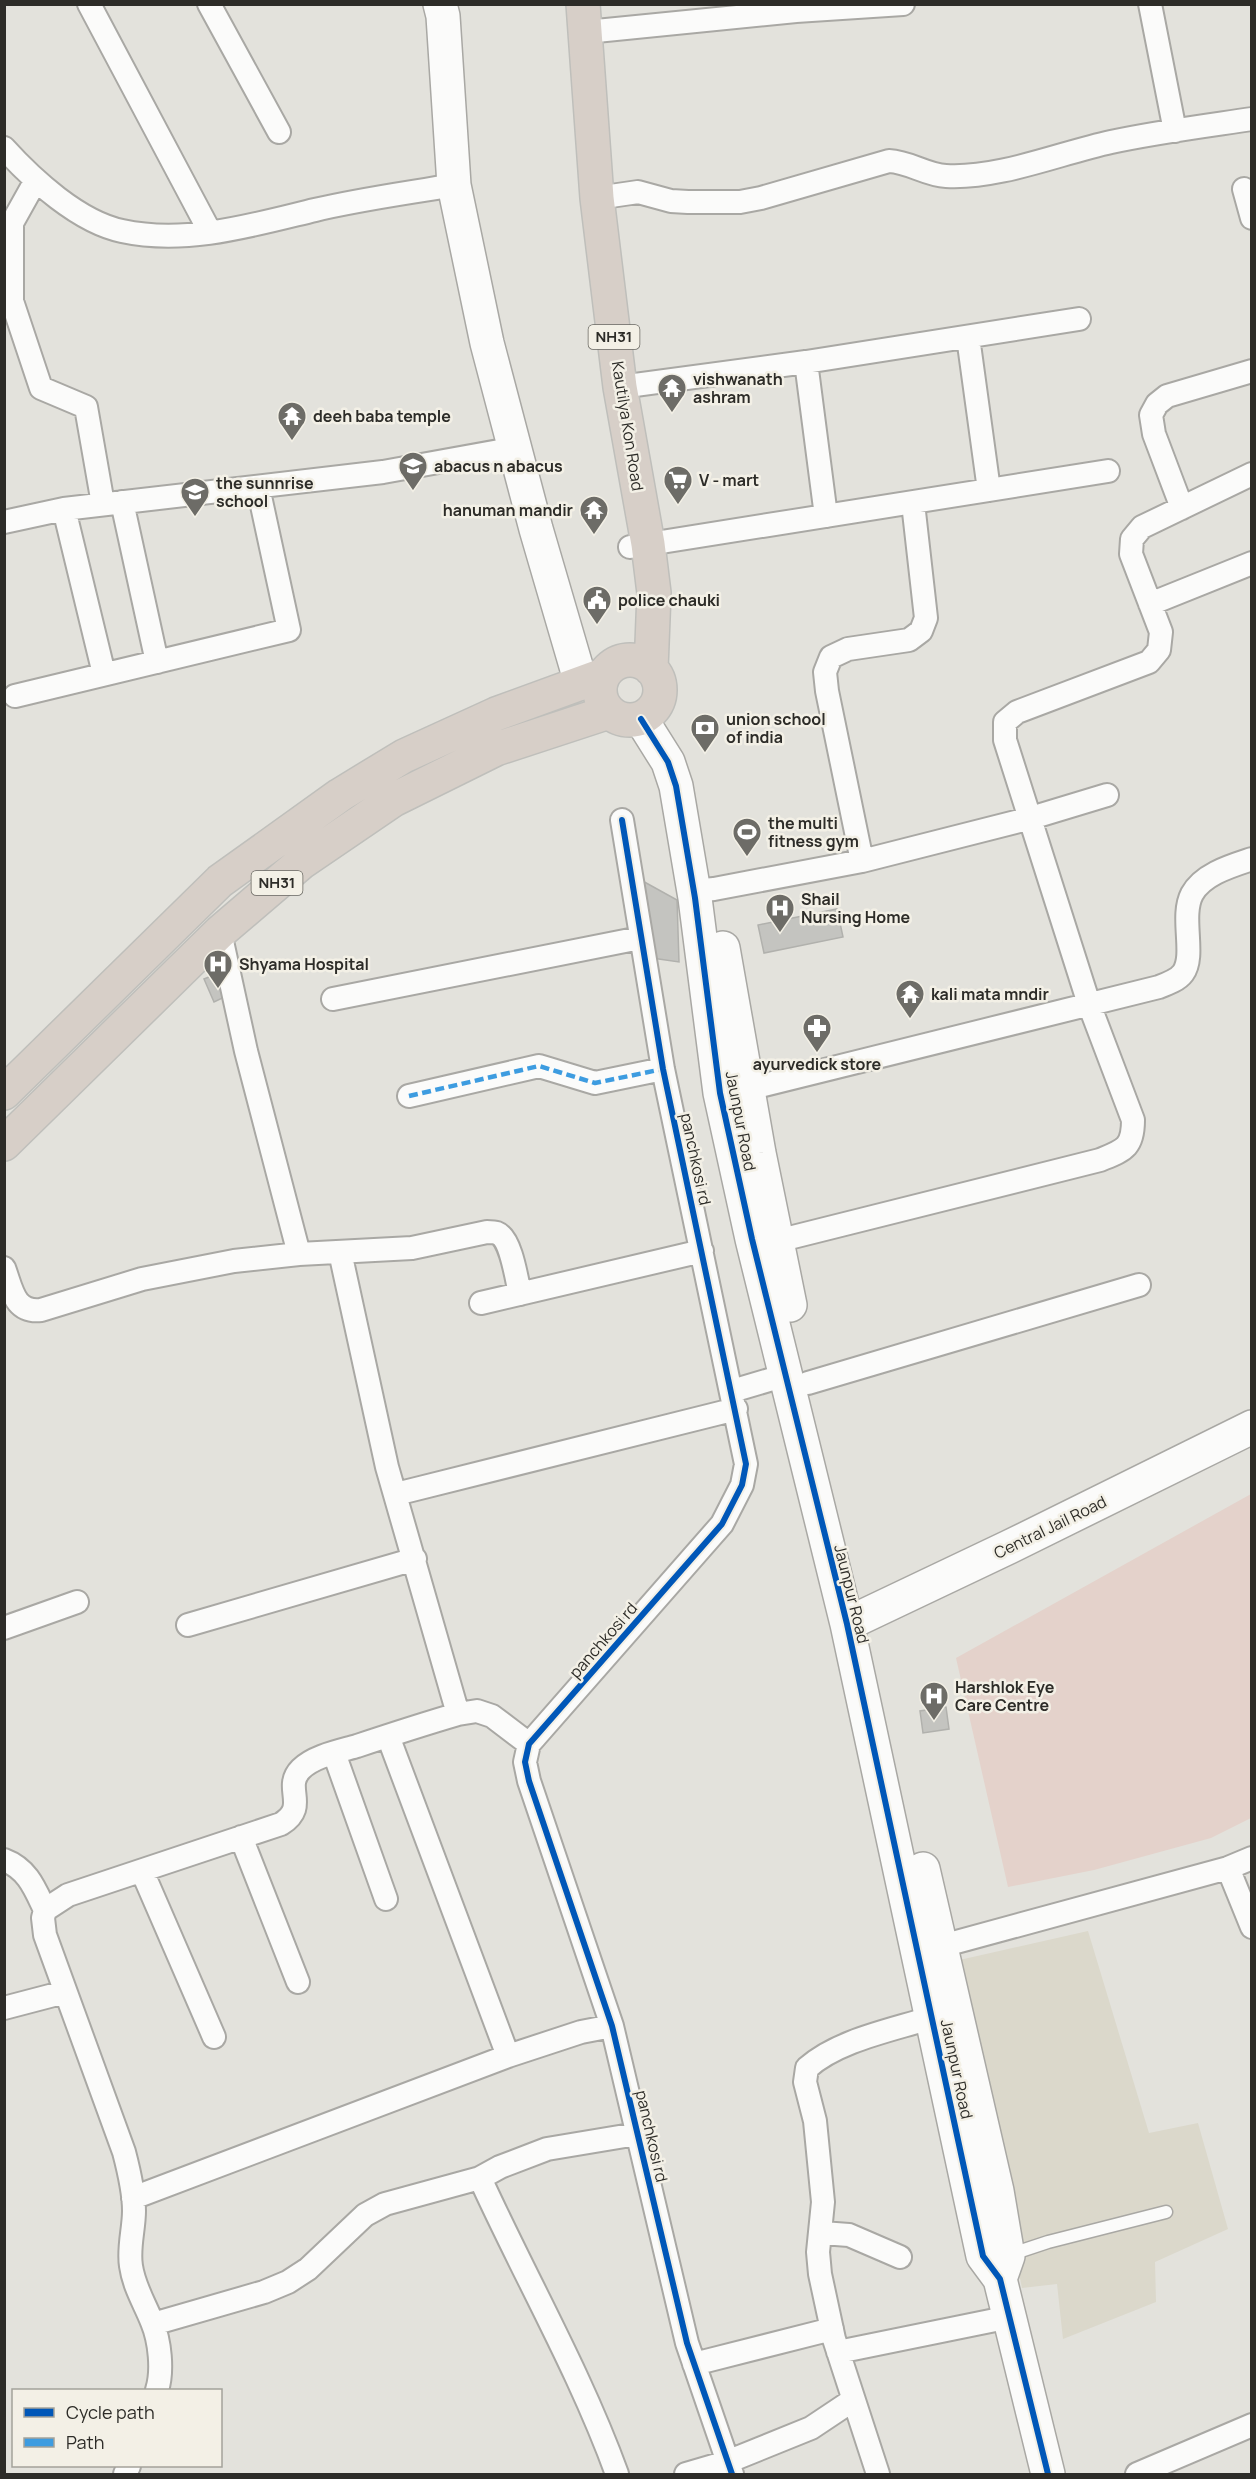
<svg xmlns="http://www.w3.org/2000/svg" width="1256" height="2479" viewBox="0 0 1256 2479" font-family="Manrope,sans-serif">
<rect width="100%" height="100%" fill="#e3e2dc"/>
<path fill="#dbd8cb" d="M1088 1931 1149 2133 1198 2123 1228 2229 1155 2262 1156 2302 1063 2339 1057 2284 1022 2288 955 1961Z"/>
<path fill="#e4d2cb" d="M1251 1494V1818L1211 1838 1094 1870 1008 1887 956 1658Z"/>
<path fill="#c4c4c0" stroke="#b1b1ad" stroke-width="1.5" d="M639 879 677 900 679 962 652 958Z
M837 909 843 937 764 953 758 925Z
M219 973 229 995 214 1002 204 979Z
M946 1707 949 1729 923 1733 920 1711Z"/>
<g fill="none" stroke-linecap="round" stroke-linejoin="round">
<g stroke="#a9a8a4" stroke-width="15">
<path id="lane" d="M1009 2255 1048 2242 1166 2212"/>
</g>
<g stroke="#a9a8a4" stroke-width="26">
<path id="street" d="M89 4 210 232
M209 4 279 132
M1150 4 1175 131
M586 32 796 11 903 4
M4 148C33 180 79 222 122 231 186 245 253 225 315 210 361 199 408 193 454 185
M36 180 12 223V301L41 388 86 407 103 504
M1244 189 1252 218
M597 198 638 192 671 201 688 202H740L761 198 889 161C910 162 926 175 946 176 999 179 1060 153 1111 142 1157 132 1205 126 1252 119
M968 337 989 490
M806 362 826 516
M620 387 806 362 1079 319
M122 502 157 662
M1182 508 1154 434 1151 415 1157 404 1167 396 1252 371
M64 509 104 674
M4 522 64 509 383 472 516 448
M630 547 1108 471
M1150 604 1252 563
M15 696 289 630 258 487
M622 820 663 1069 746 1464 742 1485 722 1524 529 1744 525 1762 529 1781 612 2026 687 2343 732 2474
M862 861 827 691 825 672 831 657 848 649 909 640 921 631 926 618 913 503
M693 891 714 889 862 861 1031 818 1107 795
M220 932 246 1051 299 1254
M333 999 640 938
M748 1089 1159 987C1167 984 1178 980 1183 973 1196 955 1180 917 1192 894 1203 874 1231 866 1252 859
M409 1096 539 1066 595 1083 663 1069
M777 1241 1100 1160C1124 1150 1133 1148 1133 1120L1089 1004 1005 740V722L1017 712 1149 662 1159 650 1161 632 1131 554 1132 539 1142 527 1252 474
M340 1252 387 1467 458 1714
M4 1268C12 1289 14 1313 41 1310L142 1279 234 1261 299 1254 412 1248 487 1232C491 1232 494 1232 497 1233 511 1238 517 1281 520 1294
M481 1303 702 1251
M808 1383 1139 1285
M732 1391 786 1375
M396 1494 736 1409
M188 1625 415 1559
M4 1628 77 1602
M388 1736 508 2056
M334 1753 386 1899
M241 1837 298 1982
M4 1860C28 1869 35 1889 45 1910
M1228 1868 1252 1927
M142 1871 214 2037
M927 1950 1228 1868 1252 1858
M4 2008 65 1992
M480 2178C525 2277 580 2372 617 2474
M133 2198 508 2056 581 2032 612 2026
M822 2233 849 2235 900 2257
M153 2324 264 2292 288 2282 308 2269 365 2215 385 2204 480 2178 500 2167 547 2149 637 2134
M838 2352 1010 2317
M694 2364 832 2329
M157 2390C163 2371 160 2341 152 2322 145 2304 134 2287 131 2266 128 2248 134 2229 134 2211 134 2191 129 2171 124 2152L45 1935 43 1918 45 1910 68 1895 281 1824C310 1806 282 1788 301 1769 314 1756 340 1751 357 1746 390 1735 424 1724 458 1714L477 1711 492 1716 529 1744
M125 2474 129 2466
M686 2474 727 2462 811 2428 853 2400
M878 2474 834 2339 820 2274 818 2252 823 2202 815 2121 805 2082 807 2068C838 2040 893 2030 933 2017
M1137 2474 1252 2425"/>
</g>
<g stroke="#a9a8a4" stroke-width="36">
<path id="secondary" d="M440 4 443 16 454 185 487 343 536 529 581 683
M641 719 668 762 676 786 695 898 720 1093 752 1239 847 1624 983 2256 1000 2279 1048 2474
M723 948 759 1153 790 1305
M847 1624 1009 1547 1252 1427
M923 1869 997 2191 1008 2256 1000 2279"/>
</g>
<g stroke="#bfbfbb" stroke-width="36">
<path id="highway" d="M583 4 597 198 620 387 648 544 654 593 651 669
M600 690a30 30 0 1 1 60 0a30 30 0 1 1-60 0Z
M4 1093 220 881 340 795 404 756 496 714 603 675
M4 1144 220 932 302 862 393 800 496 749 609 712"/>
</g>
<use href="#lane" stroke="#fbfbfa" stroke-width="12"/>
<use href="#street" stroke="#fbfbfa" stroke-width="22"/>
<use href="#secondary" stroke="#fbfbfa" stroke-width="33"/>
<use href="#highway" stroke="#d7cfc8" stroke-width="33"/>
<path stroke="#3d9ce0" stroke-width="4.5" stroke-dasharray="9 4.5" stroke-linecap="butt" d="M409 1096 539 1066 595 1083 663 1069"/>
<g stroke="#f3f0e6" stroke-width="10">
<path id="cycleway" d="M641 719 668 762 676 786 695 898 720 1093 752 1239 847 1624 983 2256 1000 2279 1048 2474
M622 820 663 1069 746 1464 742 1485 722 1524 529 1744 525 1762 529 1781 612 2026 687 2343 732 2474"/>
</g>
<use href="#cycleway" stroke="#0057b8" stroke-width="6"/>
</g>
<defs>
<g id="temple-pin" transform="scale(1.5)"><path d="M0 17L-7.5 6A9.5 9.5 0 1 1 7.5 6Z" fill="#6d6c67" stroke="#f3f0e6"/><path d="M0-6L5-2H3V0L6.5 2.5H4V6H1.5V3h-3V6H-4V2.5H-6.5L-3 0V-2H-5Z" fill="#fff"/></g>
<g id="school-pin" transform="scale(1.5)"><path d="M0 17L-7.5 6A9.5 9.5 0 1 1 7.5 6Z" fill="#6d6c67" stroke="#f3f0e6"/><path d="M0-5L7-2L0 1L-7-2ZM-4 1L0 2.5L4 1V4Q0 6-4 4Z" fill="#fff"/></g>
<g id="supermarket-pin" transform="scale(1.5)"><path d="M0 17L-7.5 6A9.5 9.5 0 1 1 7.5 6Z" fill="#6d6c67" stroke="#f3f0e6"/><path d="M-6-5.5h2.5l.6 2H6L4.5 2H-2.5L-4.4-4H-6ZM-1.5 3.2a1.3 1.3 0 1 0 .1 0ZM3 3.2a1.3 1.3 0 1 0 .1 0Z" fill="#fff"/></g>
<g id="civic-pin" transform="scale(1.5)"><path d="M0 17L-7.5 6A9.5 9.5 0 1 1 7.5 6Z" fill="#6d6c67" stroke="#f3f0e6"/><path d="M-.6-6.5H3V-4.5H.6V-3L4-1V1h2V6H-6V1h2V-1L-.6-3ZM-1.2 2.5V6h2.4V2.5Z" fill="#fff"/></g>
<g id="bank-pin" transform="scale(1.5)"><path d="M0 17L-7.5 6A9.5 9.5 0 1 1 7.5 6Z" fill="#6d6c67" stroke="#f3f0e6"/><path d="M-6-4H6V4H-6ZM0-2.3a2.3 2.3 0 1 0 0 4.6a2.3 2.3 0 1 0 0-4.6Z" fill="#fff"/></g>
<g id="stadium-pin" transform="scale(1.5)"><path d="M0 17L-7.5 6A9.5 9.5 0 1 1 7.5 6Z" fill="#6d6c67" stroke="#f3f0e6"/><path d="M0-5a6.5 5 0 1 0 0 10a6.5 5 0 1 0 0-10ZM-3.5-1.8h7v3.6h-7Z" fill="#fff"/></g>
<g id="hospital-pin" transform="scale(1.5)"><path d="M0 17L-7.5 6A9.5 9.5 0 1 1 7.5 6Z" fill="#6d6c67" stroke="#f3f0e6"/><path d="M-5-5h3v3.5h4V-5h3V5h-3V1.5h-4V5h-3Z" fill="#fff"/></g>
<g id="pharmacy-pin" transform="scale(1.5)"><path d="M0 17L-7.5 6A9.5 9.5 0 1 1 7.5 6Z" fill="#6d6c67" stroke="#f3f0e6"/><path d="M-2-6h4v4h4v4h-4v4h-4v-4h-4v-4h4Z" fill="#fff"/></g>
</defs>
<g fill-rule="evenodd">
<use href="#temple-pin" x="672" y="388"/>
<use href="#temple-pin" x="292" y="416"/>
<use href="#school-pin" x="413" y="466"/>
<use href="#supermarket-pin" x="678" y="480"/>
<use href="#school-pin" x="195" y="492"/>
<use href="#temple-pin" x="594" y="510"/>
<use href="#civic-pin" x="597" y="600"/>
<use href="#bank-pin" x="705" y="728"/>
<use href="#stadium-pin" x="747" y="832"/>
<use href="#hospital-pin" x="780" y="908"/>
<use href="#hospital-pin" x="218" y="964"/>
<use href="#temple-pin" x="910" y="994"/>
<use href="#pharmacy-pin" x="817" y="1028"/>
<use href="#hospital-pin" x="934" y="1696"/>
</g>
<g text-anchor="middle" stroke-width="5" stroke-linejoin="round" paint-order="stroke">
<g fill="#f3f0e6" stroke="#686761" stroke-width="1.5">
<rect x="588.5" y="325" width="51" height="24" rx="4.5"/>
<rect x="251.5" y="871" width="51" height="24" rx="4.5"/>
</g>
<g font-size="15" font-weight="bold" fill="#2d2c28">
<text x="614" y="342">NH31</text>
<text x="277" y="888">NH31</text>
</g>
<g font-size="16" font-weight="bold" fill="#2d2c28" stroke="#f3f0e6" text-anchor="start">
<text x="693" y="385">vishwanath<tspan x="693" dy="18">ashram</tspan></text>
<text x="313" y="422">deeh baba temple</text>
<text x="434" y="472">abacus n abacus</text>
<text x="699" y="486">V - mart</text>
<text x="216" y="489">the sunnrise<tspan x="216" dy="18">school</tspan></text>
<text x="573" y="516" text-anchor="end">hanuman mandir</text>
<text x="618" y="606">police chauki</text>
<text x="726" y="725">union school<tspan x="726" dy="18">of india</tspan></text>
<text x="768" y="829">the multi<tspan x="768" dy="18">fitness gym</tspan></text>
<text x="801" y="905">Shail<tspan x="801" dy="18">Nursing Home</tspan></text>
<text x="239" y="970">Shyama Hospital</text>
<text x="931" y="1000">kali mata mndir</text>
<text x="817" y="1070" text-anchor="middle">ayurvedick store</text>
<text x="955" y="1693">Harshlok Eye<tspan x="955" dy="18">Care Centre</tspan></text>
</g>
<g font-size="16" fill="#2d2c28" stroke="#f3f0e6">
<text transform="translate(628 426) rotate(81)" y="6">Kautilya Kon Road</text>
<text transform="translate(741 1121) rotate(79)" y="6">Jaunpur Road</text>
<text transform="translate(696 1159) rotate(78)" y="6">panchkosi rd</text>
<text transform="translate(1050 1527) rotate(-26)" y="6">Central Jail Road</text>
<text transform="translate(852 1594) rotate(76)" y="6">Jaunpur Road</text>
<text transform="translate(603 1640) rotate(-49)" y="6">panchkosi rd</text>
<text transform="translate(957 2069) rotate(78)" y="6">Jaunpur Road</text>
<text transform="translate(652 2136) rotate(77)" y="6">panchkosi rd</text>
</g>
</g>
<rect width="1256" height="2479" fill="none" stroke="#2d2c28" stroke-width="12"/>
<rect x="12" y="2389" width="210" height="78" fill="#f3f0e6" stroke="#a4a29a" stroke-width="1.5"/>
<rect x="24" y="2408" width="30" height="9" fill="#0057b8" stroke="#a4a29a" stroke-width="1.5"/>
<text x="66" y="2419" font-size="18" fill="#2d2c28">Cycle path</text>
<rect x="24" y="2438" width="30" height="9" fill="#3d9ce0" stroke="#a4a29a" stroke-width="1.5"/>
<text x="66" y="2449" font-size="18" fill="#2d2c28">Path</text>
</svg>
